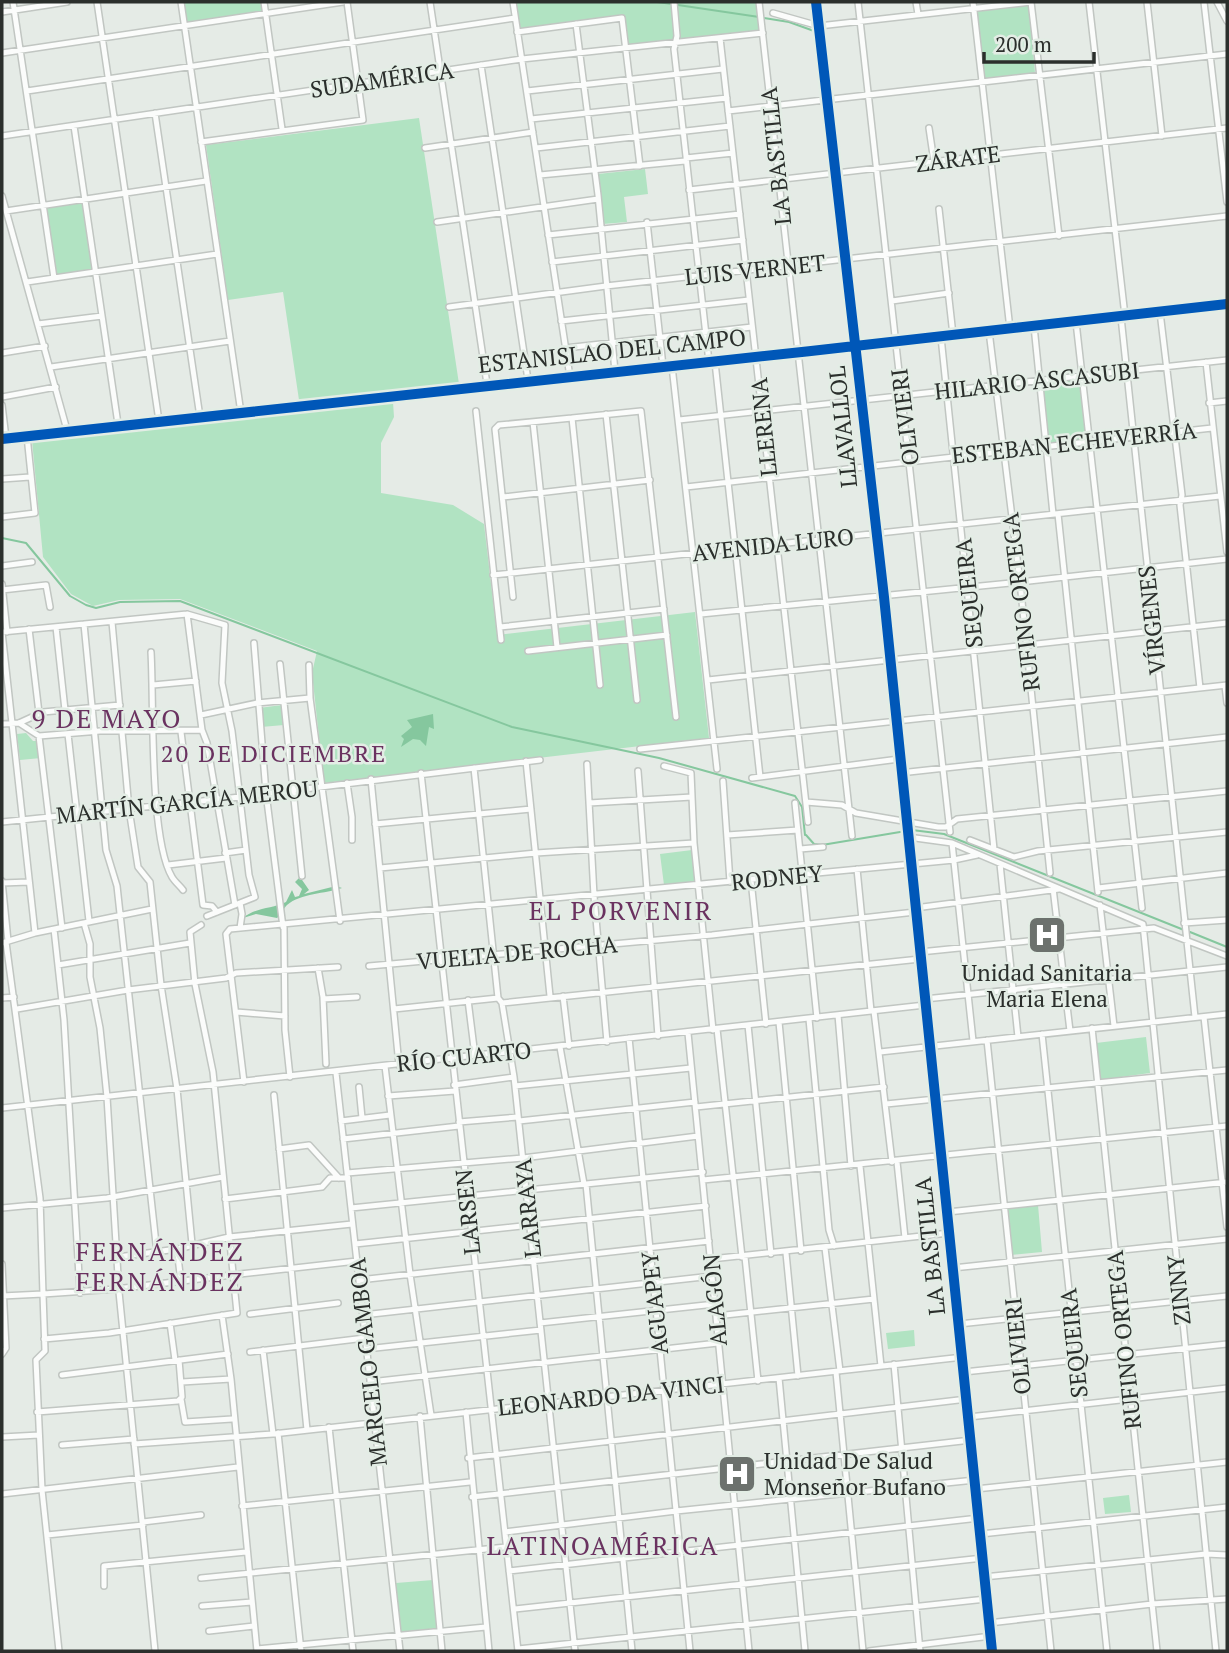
<svg xmlns="http://www.w3.org/2000/svg" width="1229" height="1653" viewBox="0 0 1229 1653" font-family="'PT Serif',serif">
<rect width="100%" height="100%" fill="#e5ebe6"/>
<path fill="#b1e3c2" d="M181 2H264L266 13 184 26Z
M513 2H759L763 33 626 48 623 20 517 32Z
M1029 5 1035 73 984 80 977 11Z
M419 118 459 384 299 400 283 292 228 300 206 145Z
M645 169 648 194 624 197 627 222 603 224 598 174Z
M85 199 96 272 54 278 43 205Z
M1080 378 1086 440 1048 444 1041 383Z
M393 402 394 417 381 443V493L453 505 484 524 497 635 695 612 709 738 324 783 312 673 317 651 180 599 119 600 93 606 71 594 43 557 32 440Z
M282 705 284 725 261 727 259 708Z
M26 733 33 741H39L41 758 20 760 17 734Z
M692 850 695 882 664 885 660 854Z
M1146 1037 1150 1073 1099 1080 1096 1043Z
M1038 1205 1042 1252 1011 1255 1006 1208Z
M914 1330 915 1346 888 1349 886 1333Z
M1129 1495 1131 1512 1105 1514 1103 1498Z
M433 1580 438 1628 400 1632 396 1583Z"/>
<path fill="#85c79e" d="M433 714 434 729 429 727 426 746 420 740 413 739 401 747 404 739 401 736 412 727 407 720Z
M300 877 309 890 304 894 336 886 342 888C325 894 301 893 287 905 283 909 282 914 277 918L256 914 243 918C256 907 272 909 286 902L292 890 295 897 299 896 302 889 295 882Z"/>
<g fill="none" stroke-linecap="round" stroke-linejoin="round">
<path stroke="#85c79e" stroke-width="2" d="M657 2 672 4
M678 5 759 17
M764 18 789 22 814 31
M2 538 26 543 70 596 86 605 96 608 120 602 180 601 512 727 659 758 795 796 802 807 805 835
M912 830 944 834 1184 930
M806 835 814 844 822 845 906 831
M1190 932 1227 947"/>
<g stroke="#c1c6c2" stroke-width="8">
<path id="minor" d="M13 2 54 278
M97 2 159 421
M181 2 241 413
M264 2 282 129
M430 2 487 384
M513 2 570 377
M674 2 677 36 674 49 709 362
M759 2 852 836
M816 2 884 597 992 1651
M858 2 950 832
M916 2 918 14
M973 2 1010 329
M1031 2 1059 236
M1089 2 1125 316
M1147 2 1162 136
M1204 2 1227 202
M1217 2 1227 21
M2 12 67 2
M773 13 819 26 1031 2
M576 24 598 195 615 371
M517 32 622 18 640 166
M720 38 808 822
M2 53 343 2
M481 65 528 380
M27 91 515 18
M527 91 723 69
M728 111 1227 54
M155 113 200 417
M531 119 727 98
M74 126 118 424
M929 128 934 162
M2 136 522 59 763 33
M201 142 363 120 347 2
M425 148 533 132
M536 148 730 126
M686 158 733 153
M540 175 685 161
M689 190 1227 128
M2 196 67 430
M939 209 953 335
M6 211 206 181
M437 222 598 199
M647 222 663 366
M548 235 740 214
M552 262 743 240
M27 282 217 254
M892 301 949 293
M449 307 606 286 1227 216
M1160 312 1182 495 1180 505 1200 688
M1121 317 1195 1017
M561 321 749 300
M1076 322 1142 908
M38 324 102 316
M1034 326 1053 514
M989 331 1020 582 1050 873
M941 337 994 849
M565 348 752 327
M2 353 45 346
M715 362 760 777
M1206 362 1227 552
M672 366 717 769
M51 367 230 341
M2 397 56 387
M1209 403 1227 401
M2 405 6 438
M476 411 501 640
M606 414 637 700
M679 420 1227 360
M533 422 557 647
M2 439C410 393 819 352 1227 304
M2 479 30 477
M686 487 1212 428
M503 497 650 480
M1058 514 1098 892
M2 517 35 513 27 436
M2 566 32 562
M493 575 1220 496
M1029 581 1227 559
M2 584 7 632
M2 590 46 585 50 607
M513 597 495 429 499 425 572 418
M701 614 1020 582
M112 622 129 809 138 867 150 882 161 985 177 1089 192 1244
M84 624 106 850 117 886 157 1253
M56 627 65 710
M500 627 664 609
M29 629 39 713
M2 632 187 614 225 625 222 683 232 731 249 875 255 897 207 916
M2 632 35 933
M254 643 266 793 283 927
M528 651 667 635
M151 652C154 703 149 838 172 877 175 882 180 886 183 890
M280 664 302 876
M309 665 310 698 340 921
M708 680 1227 623
M153 685 196 681
M600 685 572 418 641 411 676 717
M1225 686 1227 703
M201 715 257 703 310 698
M19 723 39 736 100 731 202 730 187 614
M2 724 19 723 43 712 120 705
M202 730 207 743 235 905
M181 732 203 905 212 906 217 912
M68 734 89 921
M39 736 62 928
M640 749 1227 685
M526 761 550 996
M587 764 594 896 607 1042
M664 766 691 773 694 843 713 1030
M474 768 498 998 502 1003 514 1077 575 1651
M638 771 658 1036
M421 773 518 1651
M900 773 1227 737
M752 778 899 759
M371 779 399 1065
M723 781 730 882
M347 783 352 817V840
M806 802 842 805 856 813 938 827H946L957 819 1227 791
M589 803 692 797
M795 803 817 1018
M2 822 240 797 540 760
M375 824 531 809
M727 835 798 830
M908 837 952 843 1143 924 1216 1651
M970 840 1014 857 1038 851 1227 832
M952 843 973 1041
M800 849 823 847
M225 853 246 850
M1000 864 1018 1037
M168 865 226 858
M380 868 536 853 694 843
M857 869 871 1011
M751 880 766 1024
M2 881 8 941
M2 883 29 882
M1053 888 1070 1031
M1098 888 1227 873
M1100 905 1114 1026
M915 908 1059 889
M84 923 90 944V977L100 1028 107 1097 119 1292 155 1651
M1184 923 1227 920
M284 927 285 1030 290 1077
M240 928 242 914 240 903
M54 929 64 1020 80 1293
M6 942 40 1198 43 1294 116 1289 232 1275
M2 943 35 933 152 909
M920 952 1154 928 1227 956
M58 965 190 943
M369 966 712 935 915 912
M318 968 323 997 326 1064
M563 996 569 1046
M2 998 14 997
M323 999 357 997
M925 999 1227 967
M468 1000 475 1056
M502 1003 920 959
M17 1009 128 990 226 978 236 973 338 967
M394 1009 498 998
M874 1011 892 1162
M236 1012 285 1016
M838 1015 851 1166
M1204 1017 1227 1227
M809 1019 829 1230 834 1246
M779 1022 801 1251
M748 1025 771 1254
M1092 1028 1157 1651
M717 1029 742 1257
M688 1033 749 1651
M1042 1034 1107 1651
M629 1038 690 1651
M987 1040 1051 1651
M560 1047 584 1184
M880 1052 1227 1014
M385 1066 410 1274 431 1415
M336 1073 400 1651
M244 1082 226 934 230 929 954 860 977 855
M454 1085 514 1077
M515 1086 691 1068
M359 1087 362 1118
M274 1095 307 1430
M388 1096 455 1091
M886 1104 1227 1070
M696 1107 884 1087
M2 1108 925 1005
M341 1121 390 1115
M519 1121 695 1102
M459 1122 518 1117
M343 1139 459 1126
M279 1149 309 1145 339 1178
M897 1162 905 1238
M860 1166 881 1366
M347 1173 523 1158 698 1136
M703 1180 1227 1126
M586 1184 632 1651
M225 1199 322 1187 330 1178H348
M2 1208 107 1198 223 1177
M351 1208 703 1172
M948 1212 1227 1182
M355 1244 706 1206
M825 1248 840 1371
M177 1249 181 1282
M786 1253 798 1376
M118 1257 177 1249 229 1237 352 1224
M745 1257 758 1381
M711 1259 949 1233
M2 1264 6 1348 2 1354
M953 1268 1227 1239
M240 1274 357 1261
M359 1280 709 1241
M2 1296 43 1294 45 1351 36 1360 42 1490 59 1651
M250 1314 338 1303
M222 1315 231 1379 257 1651
M363 1315 712 1276
M716 1316 874 1299
M170 1323 175 1360
M540 1323 715 1304
M959 1324 1227 1296
M44 1339 109 1333 237 1313 213 1072 195 984 190 932 201 925
M366 1349 541 1330
M263 1350 273 1434
M250 1352 365 1338
M894 1364 920 1651
M836 1372 863 1651
M964 1372 1227 1344
M62 1375 228 1354
M779 1378 805 1651
M182 1382 231 1379
M370 1382 718 1343
M181 1399 185 1422 232 1419
M37 1412 178 1401 182 1397 179 1360
M466 1412 489 1651
M420 1416 442 1651
M969 1417 1227 1388
M329 1427 353 1651
M278 1433 301 1651
M2 1437 39 1435
M134 1444 273 1434 963 1357
M62 1445 134 1439
M468 1458 967 1399
M976 1489 1227 1462
M2 1494 238 1467
M472 1497 971 1440
M242 1506 470 1482
M143 1522 201 1515
M505 1532 676 1511 975 1480
M981 1534 1227 1507
M47 1535 143 1525
M509 1571 979 1518
M984 1577 1206 1554 1227 1555
M201 1578 506 1547
M104 1586V1566L246 1552
M202 1606 252 1602
M515 1609 983 1558
M989 1623 1152 1604 1227 1599
M209 1631 254 1626
M257 1649 486 1627
M518 1649 986 1599
M869 1651 991 1636"/>
</g>
<use href="#minor" stroke="#fbfcfb" stroke-width="5"/>
<g stroke="#e3ede5" stroke-width="15">
<path id="cycleway" d="M816 2 884 597 992 1651
M2 439C410 393 819 352 1227 304"/>
</g>
<use href="#cycleway" stroke="#0057b8" stroke-width="10"/>
</g>
<defs>
<g id="hospital-square" transform="scale(2.0125)"><rect x="-9" y="-9" width="18" height="18" rx="4" fill="#6c716d" stroke="#e3ede5"/><path d="M-5-5h3v3.5h4V-5h3V5h-3V1.5h-4V5h-3Z" fill="#fff"/></g>
</defs>
<g fill-rule="evenodd">
<use href="#hospital-square" x="1047" y="935"/>
<use href="#hospital-square" x="737" y="1474"/>
</g>
<g text-anchor="middle" stroke-width="5" stroke-linejoin="round" paint-order="stroke">
<g font-size="23" fill="#2b2f2c" stroke="#e3ede5">
<text transform="translate(382 80) rotate(-8)" y="8">SUDAMÉRICA</text>
<text transform="translate(776 156) rotate(-96)" y="8">LA BASTILLA</text>
<text transform="translate(958 159) rotate(-7)" y="8">ZÁRATE</text>
<text transform="translate(755 270) rotate(-6)" y="8">LUIS VERNET</text>
<text transform="translate(612 351) rotate(-6)" y="8">ESTANISLAO DEL CAMPO</text>
<text transform="translate(1037 381) rotate(-6)" y="8">HILARIO ASCASUBI</text>
<text transform="translate(905 417) rotate(-97)" y="8">OLIVIERI</text>
<text transform="translate(764 427) rotate(-96)" y="8">LLERENA</text>
<text transform="translate(843 427) rotate(-96)" y="8">LLAVALLOL</text>
<text transform="translate(1074 443) rotate(-6)" y="8">ESTEBAN ECHEVERRÍA</text>
<text transform="translate(773 545) rotate(-6)" y="8">AVENIDA LURO</text>
<text transform="translate(969 593) rotate(-96)" y="8">SEQUEIRA</text>
<text transform="translate(1021 602) rotate(-97)" y="8">RUFINO ORTEGA</text>
<text transform="translate(1152 620) rotate(-96)" y="8">VÍRGENES</text>
<text transform="translate(187 802) rotate(-6)" y="8">MARTÍN GARCÍA MEROU</text>
<text transform="translate(777 878) rotate(-6)" y="8">RODNEY</text>
<text transform="translate(517 953) rotate(-5)" y="8">VUELTA DE ROCHA</text>
<text transform="translate(464 1057) rotate(-6)" y="8">RÍO CUARTO</text>
<text transform="translate(528 1208) rotate(-96)" y="8">LARRAYA</text>
<text transform="translate(468 1212) rotate(-96)" y="8">LARSEN</text>
<text transform="translate(930 1246) rotate(-96)" y="8">LA BASTILLA</text>
<text transform="translate(1179 1290) rotate(-96)" y="8">ZINNY</text>
<text transform="translate(715 1300) rotate(-95)" y="8">ALAGÓN</text>
<text transform="translate(655 1303) rotate(-96)" y="8">AGUAPEY</text>
<text transform="translate(1124 1340) rotate(-96)" y="8">RUFINO ORTEGA</text>
<text transform="translate(1074 1343) rotate(-96)" y="8">SEQUEIRA</text>
<text transform="translate(1018 1346) rotate(-96)" y="8">OLIVIERI</text>
<text transform="translate(368 1362) rotate(-96)" y="8">MARCELO GAMBOA</text>
<text transform="translate(611 1396) rotate(-6)" y="8">LEONARDO DA VINCI</text>
</g>
<g font-size="23" fill="#2b2f2c" stroke="#e3ede5">
<text x="1047" y="981">Unidad Sanitaria<tspan x="1047" dy="26">Maria Elena</tspan></text>
<text x="764" y="1469" text-anchor="start">Unidad De Salud<tspan x="764" dy="26">Monseñor Bufano</tspan></text>
</g>
<g font-size="24" letter-spacing="2" fill="#6a3260" stroke="#e3ede5">
<text x="274" y="762">20 DE DICIEMBRE</text>
</g>
<g font-size="26" letter-spacing="2" fill="#6a3260" stroke="#e3ede5">
<text x="107" y="728">9 DE MAYO</text>
<text x="621" y="920">EL PORVENIR</text>
<text x="160" y="1261">FERNÁNDEZ<tspan x="160" dy="30">FERNÁNDEZ</tspan></text>
<text x="603" y="1555">LATINOAMÉRICA</text>
</g>
</g>
<rect width="1229" height="1653" fill="none" stroke="#2b2f2c" stroke-width="7"/>
<path d="M984 52v10h110v-10" fill="none" stroke="#2b2f2c" stroke-width="3.5"/>
<text x="995" y="52" font-size="21" fill="#2b2f2c" stroke="#e3ede5" stroke-width="5" paint-order="stroke">200 m</text>
</svg>
